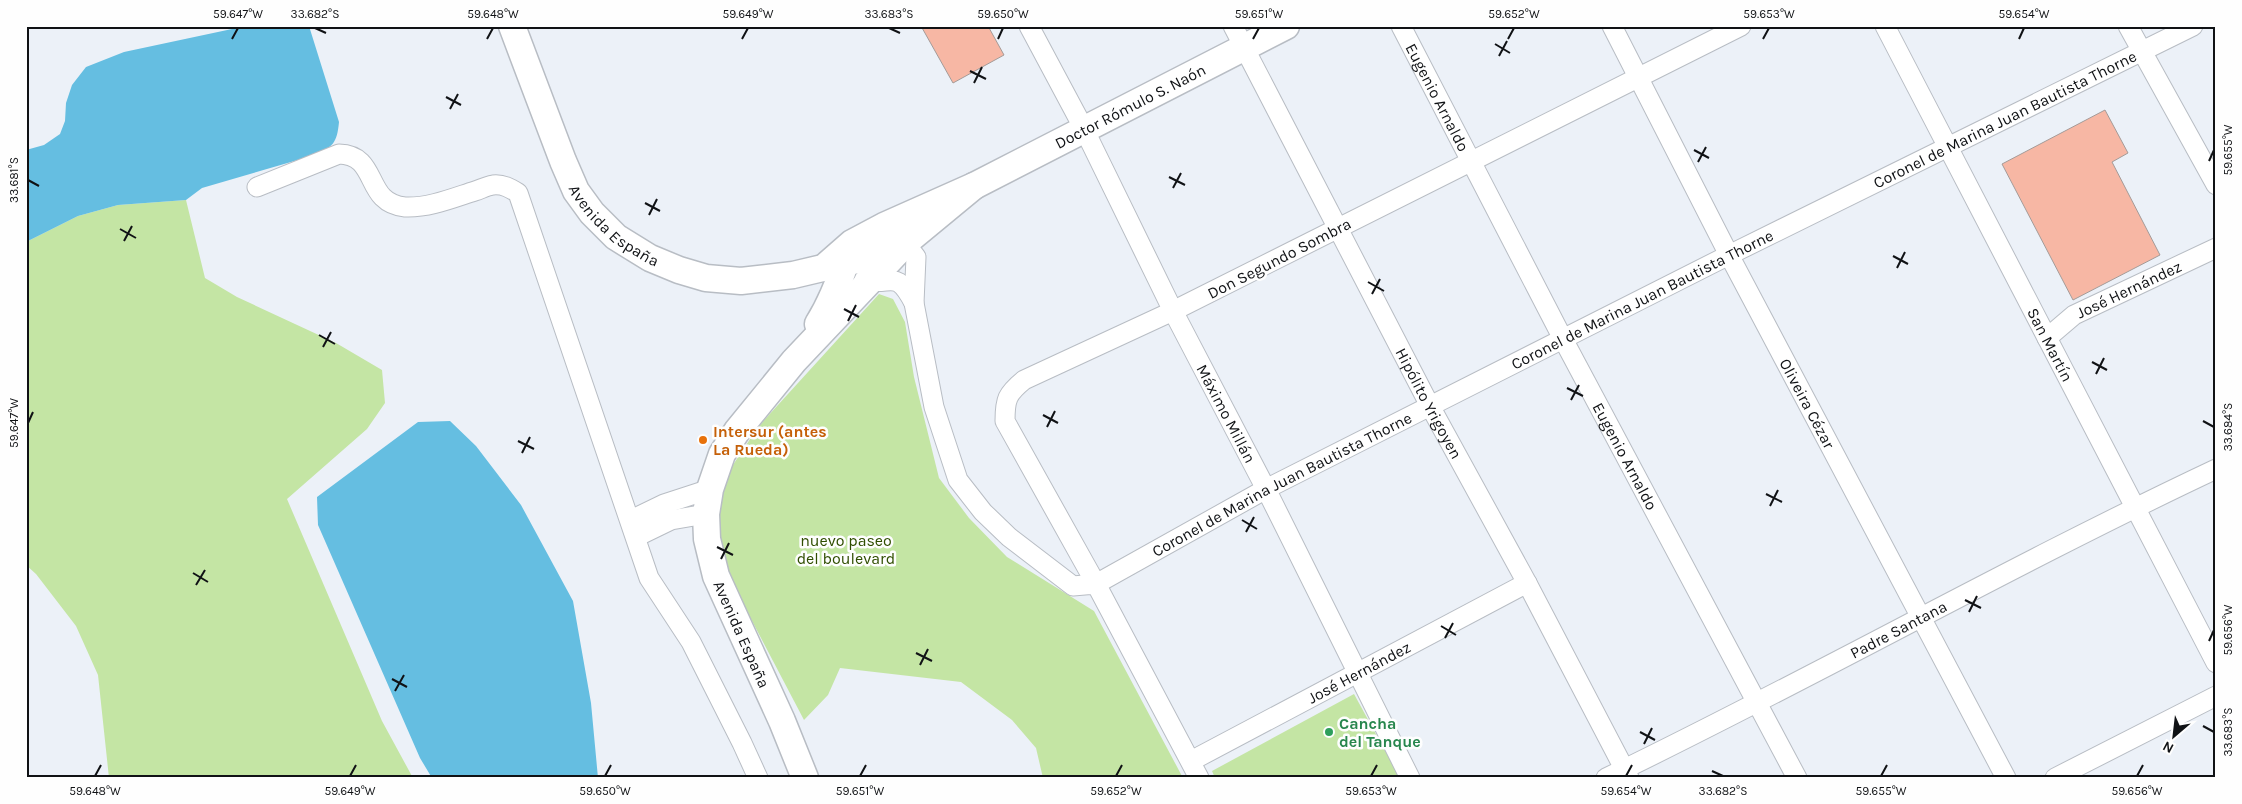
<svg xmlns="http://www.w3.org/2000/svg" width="2242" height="804" viewBox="0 0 2242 804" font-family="Karla,sans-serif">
<rect width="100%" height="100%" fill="#ecf1f8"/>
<path fill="#c4e5a4" d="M186 200 205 278 237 297 336 343 382 370 385 403 367 429 287 499 382 721 413 778H109L98 675 76 626 36 574 26 565V242L78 216 118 205Z
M879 294 893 299 905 322 914 377 939 478 969 518 1007 557 1094 611 1183 778H1043L1036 748 1012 720 961 682 840 668 828 695 804 720 721 562 717 489 758 427Z
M1354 694 1400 778H1215L1212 771Z"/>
<path fill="#65bee1" d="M246 26H309L339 122C337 143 333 147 315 155L202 188 186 200 118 205 78 216 26 242V150L44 145 60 134 65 121 66 103 72 85 86 67 124 52Z
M450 421 476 446 521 505 573 601 591 703 598 778H432L420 758 318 525 317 497 418 422Z"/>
<path fill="#f7b7a4" stroke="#a49b98" d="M921 26H988L1004 55 953 83Z
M2105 110 2128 153 2112 162 2160 255 2073 300 2002 164Z"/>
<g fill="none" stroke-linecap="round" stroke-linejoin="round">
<g stroke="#b8bdc4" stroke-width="21">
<g id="street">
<path id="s1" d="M1029 26 1084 129 1173 311 1266 489 1410 778"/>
<path id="s2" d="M1233 26 1430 406 1527 583 1629 778"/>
<path id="s3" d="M1401 26 1563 339 1797 778"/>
<path id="s4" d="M1612 26 1729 255 2006 778"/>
<path id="s5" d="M1741 26 1173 311 1024 380C1007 394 1005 399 1005 421L1096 584 1266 489 1729 255 2193 26"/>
<path id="s6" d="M1885 26 2216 663"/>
<path d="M2128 26 2216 185"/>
<path d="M257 187 339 154C380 155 363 203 405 207 429 208 453 198 475 191 481 189 487 186 493 185 503 184 510 188 518 193L649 578 691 642 742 743 758 778"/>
<path d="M896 235 905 243 916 257 914 303 934 407 958 480 983 512 1009 537 1073 586 1096 584 1199 778"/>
<path d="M864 280C892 287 895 267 914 303"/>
<path id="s7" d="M2047 338 2074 315 2216 248"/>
<path d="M631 520 664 504 710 489"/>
<path d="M636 537 671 520 706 514"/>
<path id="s8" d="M1191 761 1527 583"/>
<path id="s9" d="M1606 778C1811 679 2010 566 2216 469"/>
<path d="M2055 778 2216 696"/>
</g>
</g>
<g stroke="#b8bdc4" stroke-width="29">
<g id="secondary">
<path id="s10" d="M512 26 563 161 576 191 592 213 616 237 650 258 679 270 706 278 741 281 793 275 865 258 905 243 974 186"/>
<path id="s11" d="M828 264 852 243 884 226 974 186 1286 26"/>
<path d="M818 324C833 300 842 275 850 248"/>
<path d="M805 778 782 721 716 576 707 539 706 514 710 489 722 454 737 431 794 361 901 248"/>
</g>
</g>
<use href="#street" stroke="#fff" stroke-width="19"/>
<use href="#secondary" stroke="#fff" stroke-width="26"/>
</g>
<path fill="none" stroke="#101215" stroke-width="2" d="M315 28 326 33M889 28 900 33M232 39 238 28M487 39 493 28M742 39 748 28M998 39 1003 28M1253 39 1259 28M1508 39 1514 28M1763 39 1769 28M2019 39 2024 28M1495 44 1510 53M1499 56 1507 41M970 71 986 79M974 83 982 67M446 97 461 105M450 109 458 94M1694 150 1709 158M2209 161 2214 150M1698 162 1706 147M1169 177 1185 185M28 180 39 186M1173 188 1181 173M645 203 660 211M649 215 657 199M120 229 136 238M124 241 132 226M1893 256 1908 264M1897 268 1905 252M1368 282 1384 291M1372 294 1380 279M844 309 859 317M848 321 856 305M319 335 335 344M323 347 331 332M2092 362 2107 370M2096 374 2104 358M1567 388 1583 396M1571 400 1579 385M1043 415 1058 423M2203 421 2214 427M28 423 33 412M1047 427 1055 411M518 441 534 449M522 453 530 437M1766 494 1782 502M1770 506 1778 490M1242 520 1257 529M1246 532 1254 517M717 547 733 555M721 559 729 543M193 573 208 582M196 585 205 570M1965 600 1981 608M1969 612 1977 596M1441 626 1456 635M1445 638 1453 623M2209 641 2214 630M916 653 932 661M920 665 928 649M392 679 407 687M395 691 404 675M2203 726 2214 732M1640 732 1655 740M1644 744 1652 728M1712 771 1723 776M95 776 101 765M350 776 356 765M605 776 611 765M860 776 866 765M1116 776 1122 765M1371 776 1377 765M1626 776 1632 765M1881 776 1887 765M2137 776 2143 765"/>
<circle fill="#e8710a" stroke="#fefefe" stroke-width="2" cx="703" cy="440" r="5"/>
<circle fill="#2e9e5b" stroke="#fefefe" stroke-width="2" cx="1329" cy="732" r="5"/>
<g text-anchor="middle" stroke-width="5" stroke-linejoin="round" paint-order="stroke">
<g font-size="16" fill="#101215" stroke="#fefefe">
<text dy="6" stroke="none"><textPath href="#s3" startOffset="80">Eugenio Arnaldo</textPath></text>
<text dy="6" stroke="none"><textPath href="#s11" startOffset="342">Doctor Rómulo S. Naón</textPath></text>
<text dy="6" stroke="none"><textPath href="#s5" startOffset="2055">Coronel de Marina Juan Bautista Thorne</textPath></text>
<text dy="6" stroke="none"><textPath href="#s10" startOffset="229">Avenida España</textPath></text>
<text transform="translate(1279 258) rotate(-27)" y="6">Don Segundo Sombra</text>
<text dy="6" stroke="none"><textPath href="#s7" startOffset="96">José Hernández</textPath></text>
<text dy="6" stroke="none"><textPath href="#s5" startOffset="1650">Coronel de Marina Juan Bautista Thorne</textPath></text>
<text dy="6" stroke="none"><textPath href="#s6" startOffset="359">San Martín</textPath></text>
<text dy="6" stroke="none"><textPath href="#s2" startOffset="425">Hipólito Yrigoyen</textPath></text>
<text dy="6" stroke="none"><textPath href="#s4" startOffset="425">Oliveira Cézar</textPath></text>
<text dy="6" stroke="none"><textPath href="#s1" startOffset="435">Máximo Millán</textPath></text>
<text dy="6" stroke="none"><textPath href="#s3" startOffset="485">Eugenio Arnaldo</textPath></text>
<text dy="6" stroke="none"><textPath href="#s5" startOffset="1245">Coronel de Marina Juan Bautista Thorne</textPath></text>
<text dy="6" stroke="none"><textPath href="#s9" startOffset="328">Padre Santana</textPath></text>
<text transform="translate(742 634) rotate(66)" y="6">Avenida España</text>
<text dy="6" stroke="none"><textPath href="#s8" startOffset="190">José Hernández</textPath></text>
</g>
<g font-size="16" font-weight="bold" fill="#c56008" stroke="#fefefe" text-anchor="start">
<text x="713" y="437">Intersur (antes<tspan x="713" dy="18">La Rueda)</tspan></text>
</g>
<g font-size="16" fill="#304e01" stroke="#fefefe">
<text x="846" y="546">nuevo paseo<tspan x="846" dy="18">del boulevard</tspan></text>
</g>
<g font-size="16" font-weight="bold" fill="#27864d" stroke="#fefefe" text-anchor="start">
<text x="1339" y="729">Cancha<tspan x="1339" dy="18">del Tanque</tspan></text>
</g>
</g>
<rect width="2242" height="804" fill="none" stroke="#fefefe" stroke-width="55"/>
<g transform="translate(2174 736) rotate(208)" stroke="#fefefe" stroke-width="4" paint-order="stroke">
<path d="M0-4L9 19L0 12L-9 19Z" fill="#101215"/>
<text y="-8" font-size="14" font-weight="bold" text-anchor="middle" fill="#101215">N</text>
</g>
<rect x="28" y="28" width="2186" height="748" fill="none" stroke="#101215" stroke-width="2"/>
<g font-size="12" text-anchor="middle" fill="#101215">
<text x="238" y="18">59.647°W</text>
<text x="315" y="18">33.682°S</text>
<text x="493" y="18">59.648°W</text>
<text x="748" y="18">59.649°W</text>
<text x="889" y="18">33.683°S</text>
<text x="1003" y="18">59.650°W</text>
<text x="1259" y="18">59.651°W</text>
<text x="1514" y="18">59.652°W</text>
<text x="1769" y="18">59.653°W</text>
<text x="2024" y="18">59.654°W</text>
<text transform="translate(2228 150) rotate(-90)" y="4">59.655°W</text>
<text transform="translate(14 180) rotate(-90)" y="4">33.681°S</text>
<text transform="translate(14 423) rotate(-90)" y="4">59.647°W</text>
<text transform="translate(2228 427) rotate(-90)" y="4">33.684°S</text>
<text transform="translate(2228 630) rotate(-90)" y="4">59.656°W</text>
<text transform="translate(2228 732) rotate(-90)" y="4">33.683°S</text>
<text x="95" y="795">59.648°W</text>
<text x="350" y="795">59.649°W</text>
<text x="605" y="795">59.650°W</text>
<text x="860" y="795">59.651°W</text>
<text x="1116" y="795">59.652°W</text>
<text x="1371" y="795">59.653°W</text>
<text x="1626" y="795">59.654°W</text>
<text x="1723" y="795">33.682°S</text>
<text x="1881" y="795">59.655°W</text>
<text x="2137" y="795">59.656°W</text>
</g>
</svg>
